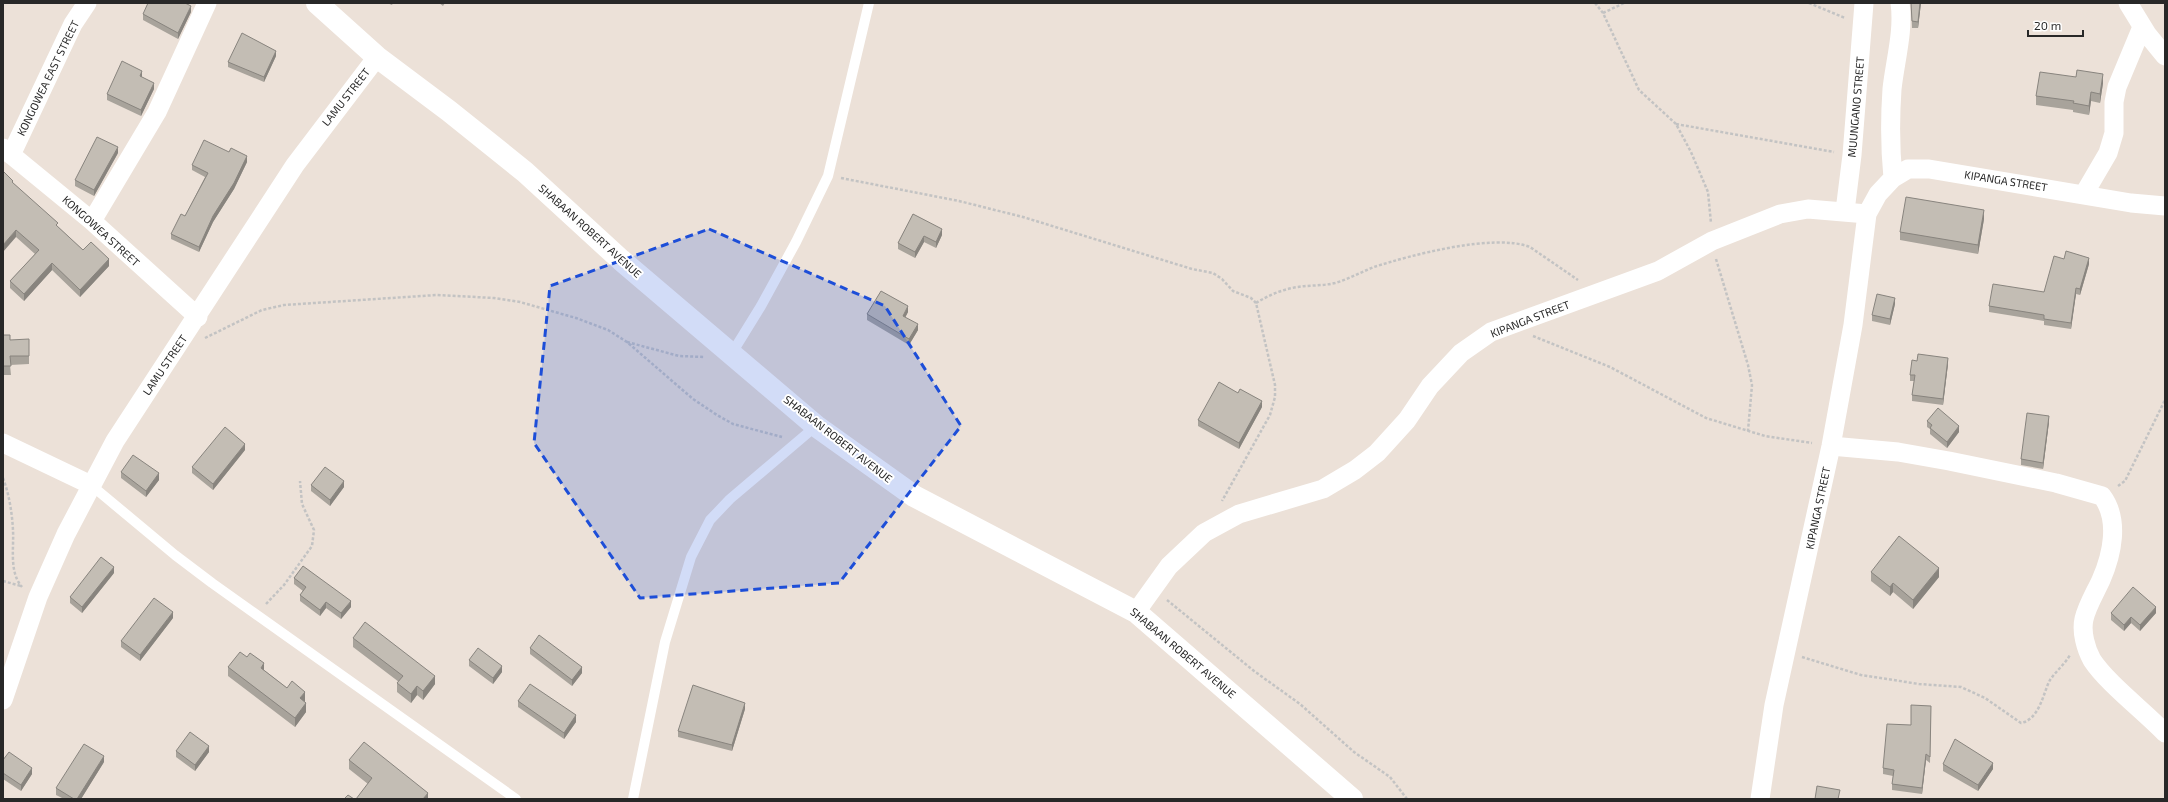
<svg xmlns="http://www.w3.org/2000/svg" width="2168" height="802" viewBox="0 0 2168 802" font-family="'Exo 2',sans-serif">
<rect width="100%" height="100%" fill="#ece1d8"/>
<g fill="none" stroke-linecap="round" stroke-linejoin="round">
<path stroke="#c3c3c3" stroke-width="2.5" stroke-dasharray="3 2" stroke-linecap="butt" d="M1595 3 1603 13 1639 90 1676 124 1691 152 1708 192 1711 223
M1809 3 1845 18
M1603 13 1624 3
M1676 124 1834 152
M841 178 959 201 1023 217 1192 269 1213 273 1222 279 1233 291 1251 298 1256 303 1275 385V397L1270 415 1222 501
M1716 259 1748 365 1752 385 1748 431
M1256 303C1269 295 1283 289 1298 287 1310 285 1323 286 1335 283 1349 279 1361 272 1374 267 1411 255 1494 233 1530 247L1578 280
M1533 336 1610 367 1706 418 1765 436 1812 443
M205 338 262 310 284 305 437 295 494 298 520 302 576 318 608 330 627 342 693 399 717 415 733 424 782 437
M627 342 679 356 704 357
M3 478C9 494 12 512 13 530 14 549 9 572 22 587
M2118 486 2125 481 2165 400
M3 581 21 586
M1167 600 1254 671 1300 704 1354 752 1390 777 1407 799
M266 604 284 585 312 546 314 530 302 504 300 481
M1802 657 1861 675 1919 684 1961 687 1985 698 2021 723C2040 719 2043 693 2050 680 2056 671 2065 664 2070 655"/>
<path stroke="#fff" stroke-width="10" d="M732 353 761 306 796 242 828 176 869 3
M91 485 175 555 212 583 516 799
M633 799 665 642 691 557 710 520 730 499 816 426"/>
<path stroke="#fff" stroke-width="19" d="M2128 3 2147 34 2165 56
M3 148 92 221 198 317
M11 155 73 24 87 3
M1893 178C1890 148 1890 118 1892 89 1895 61 1904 31 1900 3
M2084 194 2108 153 2114 133V102L2117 87 2142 27
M1845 211 1852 155 1864 3
M92 221 157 112 207 3
M3 443 91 485
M1831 446 1898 452 1949 461 2056 483 2102 496C2120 520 2112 555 2101 580 2095 593 2087 606 2084 619 2081 632 2086 649 2092 660 2107 683 2145 712 2165 733
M1136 612 1169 566 1204 533 1239 514 1323 489 1355 470 1377 453 1407 420 1430 386 1461 353 1491 332 1658 271 1712 241 1780 214 1808 209 1867 214
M3 700 38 597 66 534 115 441 295 165 377 57
M1760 799 1774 705 1831 446 1853 325 1867 214 1878 194 1893 178 1908 169H1929L2131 203 2165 206"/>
<path stroke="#fff" stroke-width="22" d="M317 3 377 57 449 111 525 172 621 260 816 426 914 496 1136 612 1352 799"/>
</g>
<path fill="#a8a39b" d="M387 3H393L392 5Z
M439 3H445L443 6Z
M1911 3H1921L1918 28H1912Z
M191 12 178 39 143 20V14Z
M276 56 264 82 228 67V62Z
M142 77 154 89 141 116 107 100V94Z
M2103 83 2100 103 2091 101 2089 115 2073 112V110L2036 105V96Z
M118 153 94 196 75 186V180Z
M247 162 234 189 213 222 199 252 171 239V234L185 216 205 177 192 170V165Z
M13 183 58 227 83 250 109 266 80 297 52 270 24 301 10 288V281L35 254 16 237Z
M913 214 942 235 936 248 924 242 915 258 898 249V243Z
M1984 219 1978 254 1900 240V232Z
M2064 259 2089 264 2080 295 2076 294 2071 329 2044 325V321L1989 312V306L2044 292Z
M1895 304 1890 325 1872 321V315Z
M908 312 905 317 918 330 909 345 867 320V314Z
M3 335 29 356V364L10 365 11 375H3Z
M1948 364 1943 405 1912 401V395L1914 381H1910V375Z
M1262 407 1239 449 1198 426V420Z
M1927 421 1959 432 1947 448 1930 434V429L1927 427Z
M2049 422 2043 469 2021 465V459Z
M245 450 213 490 192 473V467Z
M121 472 159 480 146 497 121 478Z
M311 485 344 487 330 506 311 491Z
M1871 572 1939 577 1913 609 1893 592 1890 596 1871 581Z
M114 573 82 613 70 603V597Z
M294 578 351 607 341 619 326 608 320 616 300 601V595L303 591 294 584Z
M2111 613H2156L2140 631 2131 623 2124 631 2111 620Z
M173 618 140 661 121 647V641Z
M353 638 435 684 423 700 417 695 411 703 397 692V683L399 682 353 647Z
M530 648 582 673 572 686 530 654Z
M469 660 502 672 493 684 469 666Z
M228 667 264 670 287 688 305 701 304 702 306 712 295 727 228 676Z
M518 701 576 722 564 739 518 707Z
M1931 706 1930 763 1926 760 1922 794 1892 790V784L1893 776 1883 774V768L1911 725Z
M745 709 732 751 678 737V731Z
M176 751 209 752 195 771 176 757Z
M3 760 32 774 21 791 3 779Z
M349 760 428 799 368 784 349 769Z
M104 762 81 799H64L56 795V788Z
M1943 764 1993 769 1978 791 1943 771Z"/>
<path fill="#88847e" d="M1920 3H1921L1918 28V22Z
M191 6V12L178 39V33Z
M276 51V56L264 82V77Z
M142 71V77L140 82V76Z
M2103 74V83L2100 103V94Z
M154 83V89L141 116V110Z
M2091 92V101L2089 115V106Z
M118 147V153L94 196V190Z
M247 156V162L234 189 213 222 199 252V247L213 216Z
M1984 210V219L1978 254V245Z
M942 229V235L936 248V242Z
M16 230V237L3 252V245Z
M924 236V242L915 258V252Z
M2089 258V264L2080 295V289Z
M109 259V266L80 297V290Z
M52 263V270L24 301V294Z
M2076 288V294L2071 329V323Z
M1895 298V304L1890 325V319Z
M908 306V312L903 322V316Z
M918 324V330L909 345V339Z
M1948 358V364L1943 405V399Z
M1262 401V407L1239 449V443Z
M2049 416V422L2043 469V463Z
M1959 426V432L1947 448V442Z
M245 444V450L213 490V484Z
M159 473V480L146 497V491Z
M344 481V487L330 506V500Z
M114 567V573L82 613V607Z
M1939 568V577L1913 609V600Z
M1893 583V592L1890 596V587Z
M351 601V607L341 619V613Z
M326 602V608L320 616V610Z
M2156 607V613L2140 631V625Z
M173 612V618L140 661V655Z
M2131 617V623L2124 631V625Z
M264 663V672L261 668Z
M502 666V672L493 684V678Z
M582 667V673L572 686V680Z
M435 676V684L423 700V691Z
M417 686V695L411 703V694Z
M305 692V701L300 707V698Z
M306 703V712L295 727V718Z
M745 703V709L732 751V745Z
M576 715V722L564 739V733Z
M209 746V752L195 771V765Z
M1926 754V760L1922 794V788Z
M104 756V762L81 799H77Z
M1993 763V769L1978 791V785Z
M32 768V774L21 791V785Z
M428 793V799H423Z"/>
<path fill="#c3bdb4" stroke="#88847e" d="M148 3H185L191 6 178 33 143 14Z
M1911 3H1920L1918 22 1912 21Z
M242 33 276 51 264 77 228 62Z
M122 61 142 71 140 76 154 83 141 110 107 94Z
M2077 70 2103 74 2100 94 2091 92 2089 106 2073 103 2074 101 2036 96 2040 72 2076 77Z
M97 137 118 147 94 190 75 180Z
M204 140 229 152 231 148 247 156 234 183 213 216 199 247 171 234 181 214 185 216 208 173 192 165Z
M3 171 13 181 12 182 58 223 56 225 83 250 91 242 109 259 80 290 52 263 24 294 10 281 39 250 16 230 3 245Z
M1906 197 1984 210 1978 245 1900 232Z
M913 214 942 229 936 242 924 236 915 252 898 243Z
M2066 251 2089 258 2080 289 2076 288 2071 323 2044 319V315L1989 306 1993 284 2044 292 2054 256 2064 259Z
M881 291 908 306 903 316 918 324 909 339 867 314Z
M1877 294 1895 298 1890 319 1872 315Z
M3 335H10V340L29 339V356H10L11 366H3Z
M1918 354 1948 358 1943 399 1912 395 1915 375H1910L1912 360 1917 361Z
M1219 382 1238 393 1240 389 1262 401 1239 443 1198 420Z
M1938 408 1959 426 1947 442 1930 428 1932 425 1927 421Z
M2027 413 2049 416 2043 463 2021 459Z
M225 427 245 444 213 484 192 467Z
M133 455 159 473 146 491 121 472Z
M325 467 344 481 330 500 311 485Z
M1899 536 1939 568 1913 600 1893 583 1890 587 1871 572Z
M101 557 114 567 82 607 70 597Z
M303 566 351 601 341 613 326 602 320 610 300 595 306 587 294 578Z
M2133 587 2156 607 2140 625 2131 617 2124 625 2111 613Z
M154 598 173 612 140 655 121 641Z
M365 622 435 676 423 691 417 686 411 694 397 683 403 676 353 638Z
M539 635 582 667 572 680 530 648Z
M478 648 502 666 493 678 469 660Z
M240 652 247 657 250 653 264 663 261 668 287 688 292 681 305 692 300 698 306 703 295 718 228 667Z
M530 684 576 715 564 733 518 701Z
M693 685 745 703 732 745 678 731Z
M1911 705 1931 706 1930 757 1926 754 1922 788 1892 784 1894 770 1883 768 1887 724 1911 725Z
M190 732 209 746 195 765 176 751Z
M1955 739 1993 763 1978 785 1943 764Z
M364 742 428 793 423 799H356L372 778 349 760Z
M84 744 104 756 77 799H74L56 788Z
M9 752 32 768 21 785 3 773V760Z
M1817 786 1840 790 1838 799H1815Z
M348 795 354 799H344Z"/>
<path fill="#1d4ed8" fill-opacity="0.2" stroke="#1d4ed8" stroke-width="3" stroke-dasharray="8 5" stroke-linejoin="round" d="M709 229 885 306 961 426 839 583 640 598 534 443 550 286Z"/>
<g text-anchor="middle" stroke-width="4" stroke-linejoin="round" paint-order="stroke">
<g font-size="11" fill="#282828" stroke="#fff">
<text transform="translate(48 78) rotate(-64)" y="4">KONGOWEA EAST STREET</text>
<text transform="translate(346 97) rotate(-52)" y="4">LAMU STREET</text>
<text transform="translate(1856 107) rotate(-85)" y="4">MUUNGANO STREET</text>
<text transform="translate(2006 181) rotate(9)" y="4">KIPANGA STREET</text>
<text transform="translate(101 231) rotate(42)" y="4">KONGOWEA STREET</text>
<text transform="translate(590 231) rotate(42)" y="4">SHABAAN ROBERT AVENUE</text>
<text transform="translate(1530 319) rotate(-21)" y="4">KIPANGA STREET</text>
<text transform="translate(165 365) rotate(-56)" y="4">LAMU STREET</text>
<text transform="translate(838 439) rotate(38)" y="4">SHABAAN ROBERT AVENUE</text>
<text transform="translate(1818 508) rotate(-78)" y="4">KIPANGA STREET</text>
<text transform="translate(1183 653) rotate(40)" y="4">SHABAAN ROBERT AVENUE</text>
</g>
</g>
<rect width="2168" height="802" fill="none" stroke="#282828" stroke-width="8"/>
<path d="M2028 30v6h55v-6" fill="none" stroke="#282828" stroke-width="2"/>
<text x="2034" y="30" font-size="12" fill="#282828" stroke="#ffffff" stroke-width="3" paint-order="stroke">20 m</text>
</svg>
